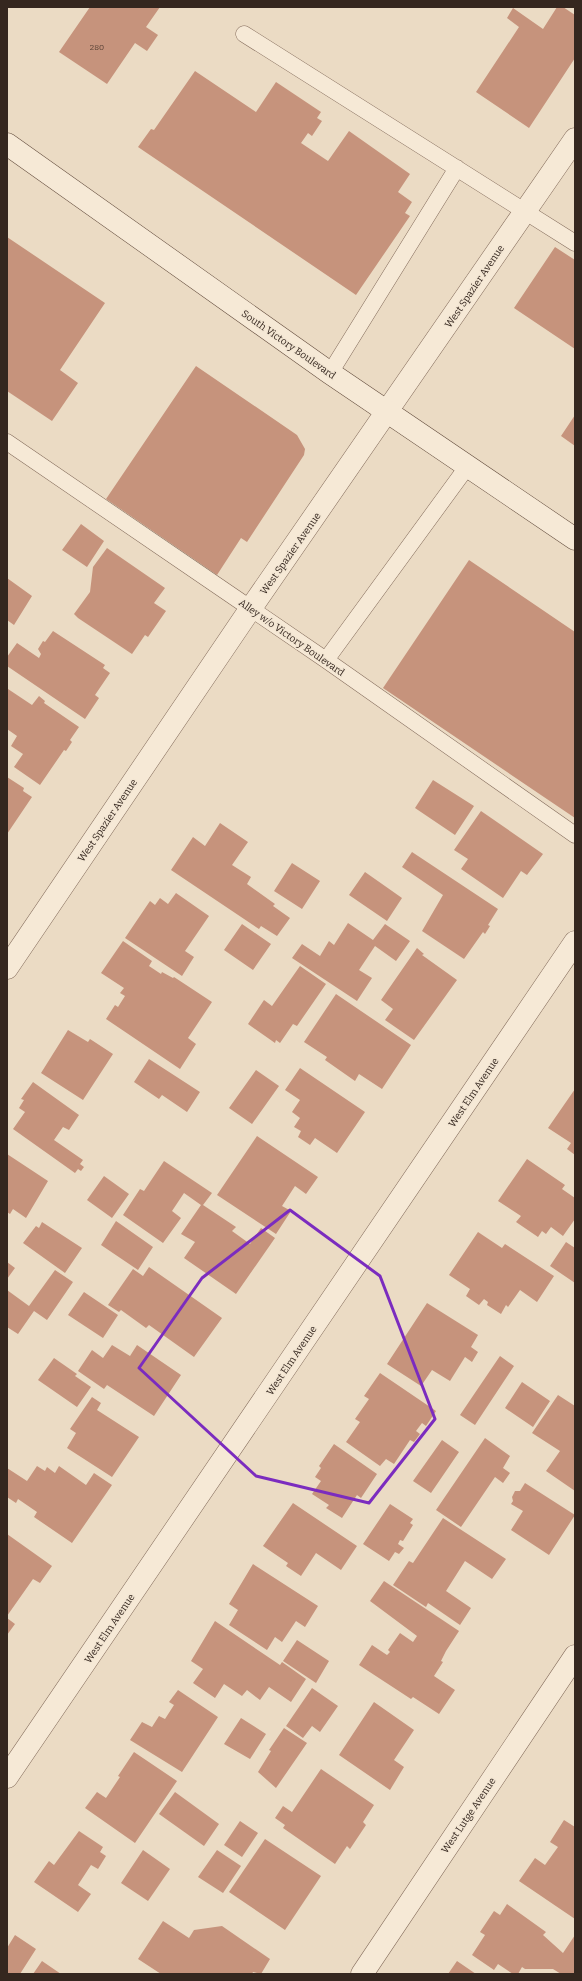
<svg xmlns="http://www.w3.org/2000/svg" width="582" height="1981" viewBox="0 0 582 1981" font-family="Bitter,serif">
<rect width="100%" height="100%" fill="#ebdbc4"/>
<path fill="#c6937c" d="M90 7H160L146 27 158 35 147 51 135 43 107 84 59 52Z
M557 7H563L575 15V58L529 128 476 92 519 27 507 18 513 8 543 29Z
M195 71 256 112 276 82 321 112 317 118 322 121 312 136 308 133 301 143 328 161 349 131 410 174 398 192 412 202 405 213 410 216 356 295 138 147 151 129 154 130Z
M7 237 105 303 60 370 78 383 52 421 7 391Z
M555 247 575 260V349L514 308Z
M196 366 297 435 305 449 304 455 247 542 241 538 217 575 106 499Z
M575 415V446L561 436Z
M81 524 104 541 87 567 62 550Z
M107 548 165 588 154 603 166 611 148 637 145 635 132 654 78 618 74 614 90 592 93 567Z
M469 560 575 632V818L383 688Z
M7 578 32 596 14 625 7 620Z
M53 631 105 665 103 668 110 673 95 695 99 698 85 719 7 666V657L17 643 39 658 41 654 38 649 43 641 45 642Z
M8 689 32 705 39 696 45 701 44 703 79 727 70 740 72 742 66 751 64 750 40 785 14 767 23 754 11 746 17 736 7 729Z
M7 777 24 788 23 791 32 797 7 834Z
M433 780 474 806 455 835 415 808Z
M481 811 543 854 527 875 521 871 503 898 461 869 468 859 454 850Z
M220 823 248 842 232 865 251 877 247 884 275 904 273 906 290 918 277 936 261 926 259 929 171 870 193 837 205 846Z
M412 852 498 909 488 925 490 926 485 934 483 932 464 959 422 931 443 895 402 867Z
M292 863 320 881 302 909 274 891Z
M365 872 402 898 387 921 349 895Z
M176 893 209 916 185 951 194 957 182 976 125 938 150 901 155 905 160 898 168 904Z
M348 923 373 940 385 924 410 941 396 961 375 946 359 970 372 978 357 1001 292 958 302 944 320 956 329 941 334 945Z
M242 924 271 944 253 970 224 950Z
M123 941 152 961 149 966 161 974 162 972 173 978 174 977 212 1002 188 1038 196 1044 180 1069 106 1019 115 1005 118 1007 125 996 120 993 124 988 101 973Z
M417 948 424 954 422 955 457 980 414 1040 385 1020 393 1009 381 1000Z
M300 966 326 984 297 1026 293 1024 280 1043 276 1040 275 1043 248 1024 264 1000 272 1006Z
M336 994 411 1045 382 1089 359 1074 355 1081 325 1060 327 1057 304 1042Z
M68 1030 88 1042 90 1039 113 1054 83 1100 41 1073Z
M149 1059 200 1092 187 1112 162 1095 159 1099 134 1082Z
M300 1068 365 1112 337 1153 315 1138 310 1145 298 1137 301 1131 294 1127 300 1118 292 1112 300 1100 285 1090Z
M256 1070 279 1086 252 1124 229 1108Z
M33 1082 79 1115 69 1130 63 1127 54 1140 83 1160 80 1164 84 1167 81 1171 78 1169 75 1173 13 1129 25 1112 19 1108 24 1100 21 1099Z
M575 1089V1155L567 1149 571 1143 548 1128Z
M257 1136 318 1177 306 1194 295 1186 282 1206 291 1211 276 1234 217 1195Z
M7 1154 48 1181 26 1218 13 1209 10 1214 7 1212Z
M527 1159 565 1185 562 1189 575 1198V1219L563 1236 551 1227 546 1234 542 1231 538 1237 516 1222 521 1216 498 1201Z
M164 1161 212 1193 203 1205 236 1227 232 1231 250 1244 261 1228 275 1238 236 1294 184 1258 195 1242 181 1234 201 1205 184 1193 172 1211 181 1218 163 1243 123 1215 140 1189 144 1191Z
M104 1176 129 1194 112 1218 87 1200Z
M116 1221 153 1247 138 1270 101 1245Z
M42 1222 82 1248 65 1273 23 1243 36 1226 39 1228Z
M478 1232 502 1248 505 1244 554 1276 537 1302 520 1290 508 1307 506 1305 501 1314 487 1305 488 1302 484 1299 479 1305 466 1296 470 1289 449 1275Z
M566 1242 575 1248V1283L550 1266Z
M7 1262 15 1268 7 1279Z
M149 1267 222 1318 194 1357 149 1325 146 1328 121 1310 119 1312 108 1305 133 1269 143 1276Z
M55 1270 73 1282 47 1320 34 1311 18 1334 7 1327V1290L29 1306Z
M84 1292 118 1315 103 1338 68 1315Z
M427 1303 478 1335 471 1347 478 1352 472 1362 465 1357 450 1381 432 1370 421 1386 387 1364Z
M112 1345 130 1356 137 1345 181 1375 154 1416 107 1385 104 1389 78 1371 92 1350 103 1358Z
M500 1356 514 1366 475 1425 460 1415Z
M54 1358 77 1374 75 1376 91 1387 77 1407 38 1380Z
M380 1373 436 1411 426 1426 422 1423 416 1431 420 1434 414 1442 410 1440 394 1464 386 1459 380 1466 346 1442 360 1422 355 1419 369 1399 364 1396Z
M522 1382 550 1401 533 1427 505 1408Z
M558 1395 575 1406V1491L546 1471 560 1451 532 1433Z
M92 1397 101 1403 97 1410 139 1437 112 1477 67 1448 76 1433 70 1429Z
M485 1438 510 1456 503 1468 510 1473 503 1483 495 1477 461 1527 436 1510Z
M442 1440 459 1452 431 1493 413 1481Z
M334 1444 377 1474 361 1498 357 1495 342 1518 326 1508 329 1505 312 1494 321 1481 315 1477 321 1468 319 1466Z
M37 1466 45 1471 47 1467 55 1473 59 1466 86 1485 94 1473 112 1485 72 1543 34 1517 37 1512 18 1499 16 1503 7 1497V1468L27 1481Z
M525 1483 575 1515 549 1555 511 1530 523 1511 511 1504 513 1501 512 1497 515 1491H520Z
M293 1503 357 1546 341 1570 316 1553 301 1576 286 1566 288 1563 263 1546Z
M390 1504 413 1519 410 1523 413 1525 403 1541 400 1540 398 1544 404 1548 399 1554 395 1552 389 1561 363 1544Z
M443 1518 506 1559 492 1579 465 1561 446 1591 471 1608 460 1625 428 1603 426 1607 393 1585 409 1561 413 1563Z
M7 1534 52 1566 40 1583 33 1579 7 1616Z
M253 1564 318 1606 305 1627 296 1621 282 1642 275 1637 267 1650 229 1625 238 1610 229 1604Z
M384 1581 459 1631 446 1651 441 1661 443 1662 434 1676 455 1690 439 1714 413 1697 411 1699 359 1665 372 1645 387 1655 390 1652 388 1650 400 1633 413 1642 417 1636 370 1601Z
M7 1618 15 1624 7 1635Z
M215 1621 280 1665 282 1662 306 1679 291 1702 269 1687 260 1700 247 1690 242 1696 224 1684 215 1698 193 1683 203 1669 191 1661Z
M297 1640 329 1661 316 1683 283 1661Z
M312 1688 338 1706 320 1732 312 1726 303 1738 286 1726Z
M178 1690 218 1717 182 1772 130 1740 142 1722 152 1727 159 1716 165 1719 174 1705 169 1702Z
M374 1702 414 1730 394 1760 404 1767 390 1790 339 1755Z
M241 1718 266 1734 250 1759 224 1744Z
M284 1728 307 1743 276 1788 258 1772 271 1751 269 1750Z
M134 1752 177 1781 135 1843 85 1808 97 1792 106 1798 120 1777 118 1776Z
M321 1769 374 1805 363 1822 366 1825 350 1849 347 1846 335 1864 283 1828 285 1825 275 1818 283 1806 292 1812Z
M175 1792 219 1824 204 1846 159 1814Z
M564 1820 575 1827V1919L519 1881 535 1858 545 1865 558 1847 550 1842Z
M240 1821 258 1833 242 1857 224 1845Z
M79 1831 103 1847 100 1852 106 1856 98 1869 91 1865 78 1885 91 1894 78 1912 34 1882 49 1861 54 1865Z
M265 1839 321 1876 285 1930 229 1892Z
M143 1850 170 1869 148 1901 121 1883Z
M217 1850 241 1866 223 1893 198 1877Z
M507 1904 546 1932 543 1935 563 1953 575 1935V1974H561L553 1969H525L522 1967 518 1974H513L498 1964 494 1970 472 1955 485 1935 480 1932 494 1911 500 1915Z
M163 1921 189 1938 194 1930 222 1926 270 1959 261 1974 253 1972 252 1974H161L138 1959Z
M15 1935 36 1949 20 1974H7V1948Z
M42 1961 61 1974H33Z
M457 1961 476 1974H448Z"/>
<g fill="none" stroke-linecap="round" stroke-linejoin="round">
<g stroke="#846c5c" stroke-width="17">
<path id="service" d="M244 34 575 243
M330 373 457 168
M7 442 326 660 575 835
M326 660 467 467"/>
</g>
<g stroke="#846c5c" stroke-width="23">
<path id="minor" d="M7 968 251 608 575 139
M7 1777 575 942
M362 1974 575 1656"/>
</g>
<g stroke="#654e3f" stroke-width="23">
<path id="secondary" d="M7 144 330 373 575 539"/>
</g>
<use href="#service" stroke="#f6e9d6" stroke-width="16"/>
<use href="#minor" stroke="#f6e9d6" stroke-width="22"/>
<use href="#secondary" stroke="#f6e9d6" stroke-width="22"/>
</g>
<path fill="none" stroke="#7b2cbf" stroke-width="3" stroke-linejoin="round" d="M290 1210 380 1276 435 1419 369 1503 256 1476 139 1368 202 1278Z"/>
<g text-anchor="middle" stroke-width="3" stroke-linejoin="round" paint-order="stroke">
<g font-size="8" fill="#594236">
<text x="97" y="50">280</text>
</g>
<g font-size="10" fill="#35271f" stroke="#f3e6d3">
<text transform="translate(474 286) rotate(-56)" y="4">West Spazier Avenue</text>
<text transform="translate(289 344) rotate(35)" y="4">South Victory Boulevard</text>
<text transform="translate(290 553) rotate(-55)" y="4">West Spazier Avenue</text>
<text transform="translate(292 637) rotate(35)" y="4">Alley w/o Victory Boulevard</text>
<text transform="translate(107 820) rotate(-56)" y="4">West Spazier Avenue</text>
<text transform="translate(473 1092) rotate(-56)" y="4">West Elm Avenue</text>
<text transform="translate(291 1360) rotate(-56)" y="4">West Elm Avenue</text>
<text transform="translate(109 1628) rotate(-56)" y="4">West Elm Avenue</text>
<text transform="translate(468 1815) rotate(-56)" y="4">West Lutge Avenue</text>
</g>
</g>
<rect width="582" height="1981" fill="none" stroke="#35271f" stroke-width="16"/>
</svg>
